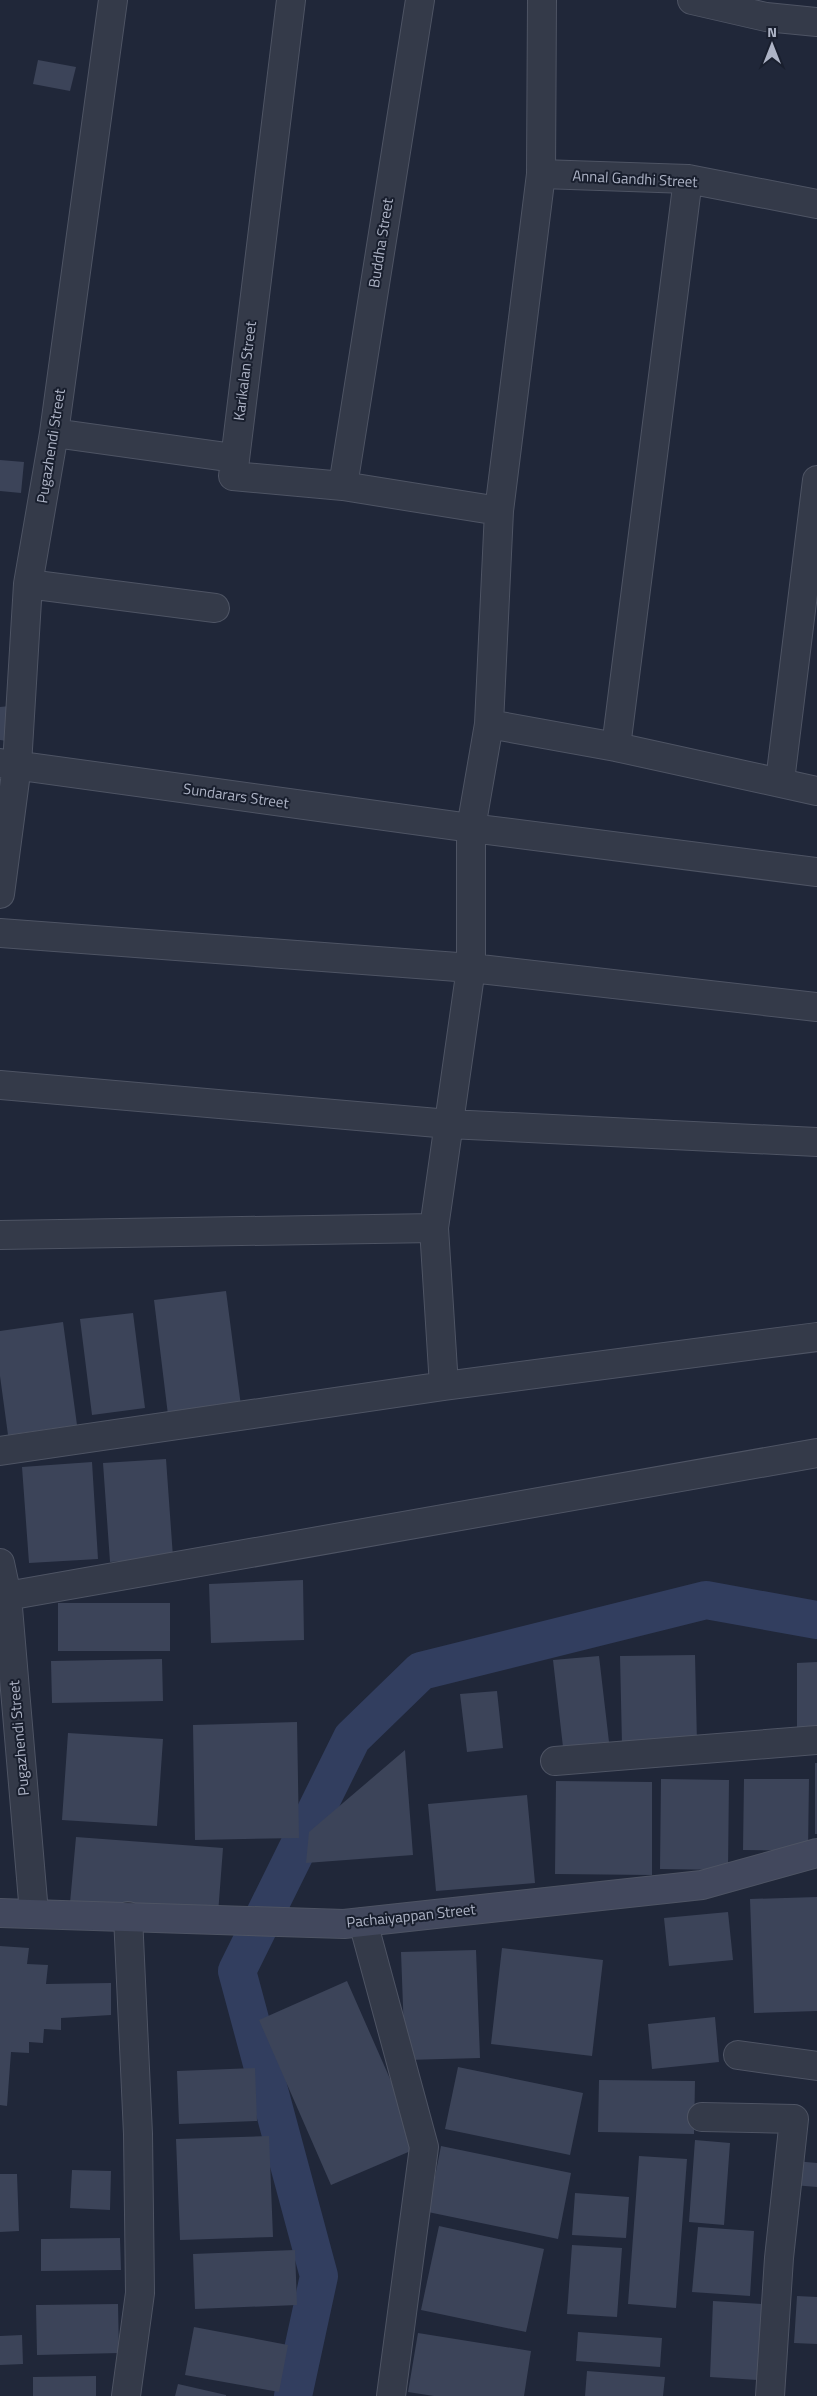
<svg xmlns="http://www.w3.org/2000/svg" width="817" height="2396" viewBox="0 0 817 2396" font-family="'Titillium Web',sans-serif">
<rect width="100%" height="100%" fill="#202739"/>
<g fill="none" stroke-linecap="round" stroke-linejoin="round">
<path stroke="#323e5f" stroke-width="38" d="M293 2396 319 2276 237 1971 352 1738 421 1671 706 1600 817 1620"/>
</g>
<path fill="#3c4459" d="M38 60 76 67 70 91 33 84Z
M0 460 24 462 21 493 0 491Z
M10 706 7 741 0 740V707Z
M226 1291 241 1406 168 1415 154 1300Z
M133 1313 145 1408 92 1415 80 1319Z
M63 1322 77 1425 8 1435 0 1376V1331Z
M166 1459 173 1557 110 1562 103 1463Z
M92 1462 98 1559 29 1563 22 1467Z
M303 1580 304 1640 211 1643 209 1584Z
M58 1603H170V1651H58Z
M695 1655 697 1744 622 1745 620 1656Z
M599 1656 609 1742 563 1747 553 1660Z
M162 1659 163 1701 52 1703 51 1661Z
M817 1662V1736H797V1663Z
M497 1691 503 1748 467 1752 460 1694Z
M297 1722 299 1838 195 1840 193 1725Z
M68 1733 163 1739 157 1826 62 1820Z
M405 1750 413 1855 306 1863 309 1832Z
M815 1763H817V1834H815Z
M661 1779 729 1780 728 1870 660 1869Z
M744 1779H809L808 1851 743 1850Z
M556 1781 652 1782V1875L555 1874Z
M527 1795 535 1883 436 1891 428 1804Z
M76 1837 223 1848 218 1914 70 1903Z
M817 1897V2011L754 2013 750 1899Z
M728 1912 733 1960 669 1966 664 1918Z
M0 1946 29 1948 27 1964 48 1965 46 1984 111 1983V2015L61 2018V2030L44 2029 43 2043 29 2042V2053L11 2052 7 2106 0 2105Z
M502 1948 603 1960 592 2056 491 2044Z
M476 1950 480 2058 405 2060 401 1952Z
M347 1981 420 2147 331 2185 259 2020Z
M715 2017 719 2062 652 2069 648 2024Z
M458 2067 583 2093 570 2155 445 2129Z
M255 2068 257 2121 179 2124 177 2071Z
M599 2080 695 2081 694 2134 598 2132Z
M269 2136 273 2237 180 2240 176 2139Z
M695 2140 730 2143 724 2225 689 2222Z
M441 2146 571 2173 558 2239 428 2212Z
M639 2156 687 2159 676 2308 628 2304Z
M795 2161 817 2163V2187L793 2185Z
M72 2170 111 2171 110 2210 70 2208Z
M0 2174H17L19 2231 0 2232Z
M575 2193 629 2197 626 2238 572 2235Z
M439 2226 544 2249 526 2332 421 2310Z
M698 2227 754 2231 750 2296 692 2292Z
M120 2238 121 2270 41 2271V2239Z
M572 2245 622 2248 617 2317 567 2314Z
M295 2250 297 2305 195 2309 193 2254Z
M797 2296 817 2297V2344L794 2343Z
M713 2301 762 2304 758 2380 710 2377Z
M118 2304 119 2353 37 2355 36 2305Z
M194 2327 288 2345 279 2392 185 2375Z
M578 2332 662 2338 660 2367 576 2361Z
M418 2333 531 2351 524 2396H434L408 2392Z
M22 2335 23 2364 0 2365V2336Z
M587 2371 665 2377 663 2396H585Z
M96 2376V2396H33V2377Z
M178 2384 226 2395V2396H175Z"/>
<g fill="none" stroke-linecap="round" stroke-linejoin="round">
<g stroke="#4e5464" stroke-width="30">
<path id="street" d="M291 0 233 476 343 486 499 511
M692 0 766 17 817 22
M541 174 688 179 817 204
M54 433 234 458
M343 486 420 0
M28 584 215 608
M489 724 616 747 817 791
M616 747 688 179
M0 763 471 828 817 872
M780 781 817 480
M0 894 17 765 28 584 54 433 113 0
M0 933 471 968 817 1007
M0 1085 449 1124 817 1142
M0 1235 434 1228
M444 1386 434 1228 471 968V828L489 724 499 511 541 174 542 0
M0 1451 444 1386 817 1337
M0 1563 7 1596 34 1913
M7 1596 817 1453
M555 1761 817 1740
M363 1922 424 2147 391 2396
M738 2055 817 2066
M702 2117 794 2119 779 2258 770 2396
M126 2396 140 2293 138 2134 128 1916"/>
</g>
<g stroke="#4e5464" stroke-width="30">
<path id="secondary" d="M0 1913 344 1924 702 1885 817 1853"/>
</g>
<use href="#street" stroke="#343a49" stroke-width="28"/>
<use href="#secondary" stroke="#42485d" stroke-width="28"/>
</g>
<g text-anchor="middle" stroke-width="4" stroke-linejoin="round" paint-order="stroke">
<g font-size="15" fill="#aeb4c6" stroke="#191f2e">
<text transform="translate(635 179) rotate(3)" y="5">Annal Gandhi Street</text>
<text transform="translate(381 243) rotate(-81)" y="5">Buddha Street</text>
<text transform="translate(245 371) rotate(-83)" y="5">Karikalan Street</text>
<text transform="translate(51 446) rotate(-81)" y="5">Pugazhendi Street</text>
<text transform="translate(236 796) rotate(8)" y="5">Sundarars Street</text>
<text transform="translate(19 1738) rotate(-95)" y="5">Pugazhendi Street</text>
<text transform="translate(411 1916) rotate(-6)" y="5">Pachaiyappan Street</text>
</g>
</g>
<g transform="translate(772 45)" stroke="#191f2e" stroke-width="4" paint-order="stroke">
<path d="M0-4L9 19L0 12L-9 19Z" fill="#aeb4c6"/>
<text y="-8" font-size="14" font-weight="bold" text-anchor="middle" fill="#aeb4c6">N</text>
</g>
</svg>
